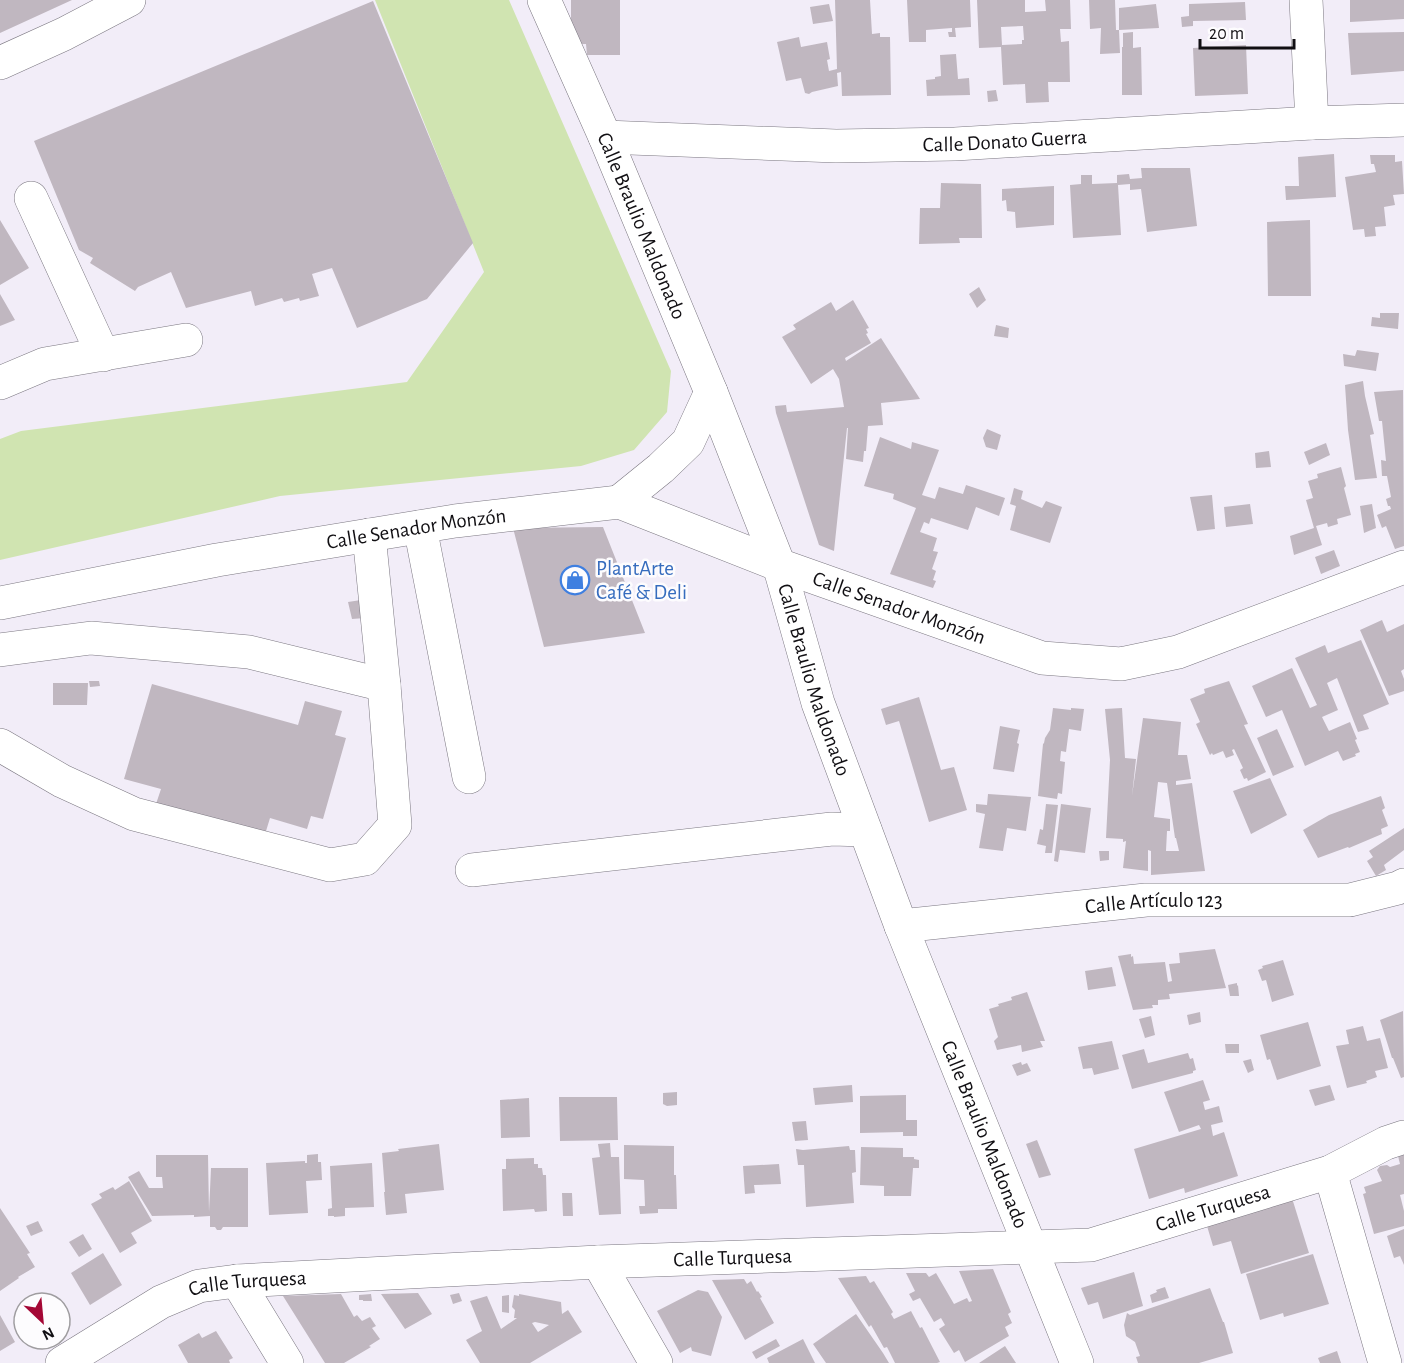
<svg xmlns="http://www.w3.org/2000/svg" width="1404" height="1363" viewBox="0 0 1404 1363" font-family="'Alegreya Sans',sans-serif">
<rect width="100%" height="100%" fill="#f2edf8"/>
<path fill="#d0e4b1" d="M375 0H509L671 371 667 412 634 450 581 466 280 496 0 560V439L21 431 407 382 484 272Z"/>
<path fill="#c0b7c0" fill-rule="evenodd" d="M0 0H72L0 33Z
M571 0H620V55H587L586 44H571Z
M835 0H870L872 34 880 33V37H890L891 95 842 96 841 72 837 73 838 86 812 92 809 94 805 93 801 78 786 81 777 42 799 37 801 47 827 42 830 59 827 60 829 71 837 69Z
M907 0H970L971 27 955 28 956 37H949L948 32H952V28L926 30V42H909Z
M977 0H1025V12L1046 11 1045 0H1070L1071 29H1060L1061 42 1069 41 1070 82H1048L1049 102 1026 103 1025 84 1003 85 1001 47 979 48ZM1023 26 1024 40H1022V44L1002 45 1001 27Z
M1089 0H1115L1116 30H1119V8L1156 4 1159 28 1119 30 1120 53 1100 54 1101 28 1090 29Z
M1350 0H1404V19L1350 22Z
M373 1 473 243 427 299 357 328 332 268 312 274 319 296 300 301 299 298 284 302 282 298 255 306 251 291 186 308 171 272 138 287 135 291 90 263 93 258 79 250 34 141Z
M1245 2 1246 20 1193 21V26L1182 27 1181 17 1189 16V4Z
M829 4 833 21 813 24 810 7Z
M1133 32V48L1141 47 1142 95H1122V47H1123V33Z
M1404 32V71L1351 75 1348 33Z
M1246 45 1248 94 1195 96 1193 48Z
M956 54 958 79 969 78 970 95 927 96 926 80 935 79V77L941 76 940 55Z
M996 90 998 101 988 102 987 91Z
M1334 154 1336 197 1286 200 1285 186H1299L1298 157Z
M1370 155H1395V162L1402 161 1404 194 1393 195 1395 205 1384 207 1386 226 1375 227 1376 236 1365 237 1364 229 1353 230 1345 177 1376 172 1374 164H1371Z
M1141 168H1190L1197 226 1147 232 1141 189 1130 190V184L1118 185 1121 235 1073 238 1070 185 1081 184V175H1092V184L1117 183V175L1129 174 1130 179 1142 178Z
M941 183 981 184 982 238H959L960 243 919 244 920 208H940Z
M1054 186V225L1016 228 1015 212 1007 211 1006 200 1002 201V189Z
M0 220 29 268 0 285Z
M1310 220 1311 296H1268L1267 222Z
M979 287 986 300 977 308 969 294Z
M0 294 15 320 0 326Z
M853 300 869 328 866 329 868 333 866 334 871 343 845 358 846 361 881 338 920 399 881 403 883 425 868 426 866 451H864L863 462 846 459 848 428H847L834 551 819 545 776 413 775 406 786 405 787 412 844 407 839 379 833 369 811 384 782 337 796 329 793 325 831 302 836 311Z
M1380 313H1399L1398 329 1371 326 1372 317 1380 318Z
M996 325 1009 328 1008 338 994 336Z
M1357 350 1379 353 1376 371 1344 366 1343 354 1355 356Z
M1363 381 1365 396 1374 434 1370 435 1377 478 1355 480 1348 430 1345 385Z
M1403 390 1404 546 1395 549 1386 526 1382 528 1377 515 1391 509 1390 506H1388L1386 499 1391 497 1387 476H1382L1381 460 1386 461 1382 421H1379L1374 392Z
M987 429 1001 435 997 450 986 447 983 438Z
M880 437 911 449 912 442 939 450 922 495 935 499 939 487 963 494 966 485 1005 498 999 516 976 507 968 530 931 518 929 524 924 522 920 532 937 538 933 551 938 552 932 569 936 571 933 580 936 581 933 588 890 574 916 508 893 499 894 494 864 486Z
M1326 443 1330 455 1309 465 1304 452Z
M1269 451 1271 467 1256 468 1255 453Z
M1341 467 1346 486 1344 488 1351 515 1337 519 1338 524 1328 527 1327 523 1316 526 1322 545 1294 555 1290 536 1314 528 1306 500 1313 498 1308 481 1318 478 1317 474Z
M1014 488 1023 491 1021 499 1042 508 1046 501 1062 507 1050 543 1010 530 1016 506 1010 504Z
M1212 495 1215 529 1197 531 1190 497Z
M1250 504 1253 524 1226 527 1224 507Z
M1372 504 1376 528 1364 533 1360 506Z
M603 527 645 633 544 647 513 528Z
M1334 550 1340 566 1321 574 1315 557Z
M361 600 365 618 352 619 348 602Z
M1382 620 1387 632 1404 624V669L1401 671 1404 679V691L1389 696 1360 630Z
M1361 640 1389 704 1363 715 1369 729 1358 732 1337 678 1327 683 1338 710 1322 717 1329 731 1350 722 1357 739 1355 740 1360 752 1355 754 1356 756 1343 761 1338 751 1305 766 1282 710 1266 717 1252 686 1292 668 1310 708 1317 705 1295 658 1325 645 1328 653Z
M89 681H99L100 686 90 687Z
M1229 681 1248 724 1244 725 1266 772 1248 781 1247 778 1244 779 1240 770 1243 768 1234 749 1232 750 1234 755 1226 758 1223 751 1213 755 1212 753 1210 755 1196 724 1200 722 1190 699 1205 693 1204 689Z
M53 683H88L87 705H53Z
M152 684 298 725 305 701 342 711 335 735 346 738 323 819 311 816 307 829 270 818 263 841 154 810 161 789 124 779Z
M919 697 941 770 954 767 967 810 929 822 899 721 886 725 881 709Z
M1053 708 1071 710V708L1084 709 1081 731 1069 729 1066 752 1061 751 1060 761 1065 762 1062 794 1058 793 1057 799 1038 796 1043 744 1044 743 1045 738 1050 730Z
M1122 708 1125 758 1136 759 1132 796 1143 718 1181 722 1178 755H1187L1191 779 1176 781V785L1192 783 1205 871 1151 875V851L1148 850V871L1123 868 1126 841 1123 842V839L1106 838 1110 760 1105 709ZM1158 782 1167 783 1175 838H1176L1179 851H1166L1167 831H1170V819L1154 817Z
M1000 726 1020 730 1017 743 1019 744 1014 772 993 769Z
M1277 729 1294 767 1273 776 1257 738Z
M1270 778 1287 815 1251 834 1233 791Z
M988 794 1031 797 1026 831 1007 828 1003 851 979 848 985 814 976 812V804L987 805Z
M1381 796 1385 808 1382 810 1388 826 1381 829 1382 834 1349 848 1348 847 1318 858 1303 830 1329 815Z
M1046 804 1058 805 1052 853H1045L1046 846 1037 844 1040 829 1043 830Z
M1061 804 1091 808 1085 853 1060 850 1058 862 1054 861Z
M1404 828V850L1384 865 1386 870 1376 876 1367 861 1373 857 1369 851Z
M1099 851H1109V860L1100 861Z
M1215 949 1226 988 1169 994 1170 999 1158 1000V1005H1152L1153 1008 1133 1010 1118 956 1131 954V957L1133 956 1134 964 1165 962 1168 982 1172 981 1169 964 1180 963 1179 953Z
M1283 960 1294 995 1272 1002 1266 980 1262 981 1258 970 1263 968 1262 966Z
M1112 967 1116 986 1088 990 1085 971Z
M1237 983V986L1238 985 1239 996H1230L1228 985Z
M1027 992 1045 1041H1040L1043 1047 1022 1052 1021 1045 997 1050 994 1041 998 1037 989 1009 999 1006 998 1004 1012 1000 1011 997Z
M1403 1011 1404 1077 1401 1078 1393 1058H1392L1380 1020Z
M1200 1012 1201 1022 1189 1025 1187 1015Z
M1151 1016 1155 1035 1145 1038 1139 1019Z
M1308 1022 1321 1066 1277 1080 1270 1059 1267 1060 1260 1035Z
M1363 1026 1367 1041 1380 1038 1388 1068 1375 1071 1377 1077 1366 1081 1367 1083 1347 1088 1336 1046 1349 1044 1346 1030Z
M1112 1041 1119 1069 1094 1075 1092 1068 1083 1069 1078 1047Z
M1225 1044H1239V1053H1226Z
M1144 1049 1148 1063 1188 1053 1190 1059 1193 1058 1196 1070 1193 1071V1073L1132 1089 1122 1055Z
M1251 1059 1254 1070 1248 1073 1243 1061Z
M1021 1062 1022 1065 1027 1063 1031 1071 1017 1076 1012 1065Z
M1203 1080 1210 1100 1203 1102 1205 1110 1219 1106 1223 1122 1211 1125 1213 1136 1224 1132 1238 1176 1185 1193 1184 1188 1149 1199 1134 1149 1201 1129 1199 1125 1179 1132 1164 1092Z
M852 1085 853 1102 815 1105 813 1088Z
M1330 1085 1335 1100 1315 1106 1309 1090Z
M677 1092V1105L667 1106 663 1104V1093Z
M906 1095V1120H917V1136H903V1132L860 1133V1096Z
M559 1097H617L618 1140 560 1141Z
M529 1098 530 1137 501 1138 500 1100Z
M806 1121 808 1140 795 1141 792 1122Z
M1037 1140 1051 1175 1039 1178 1026 1144Z
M610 1143 611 1157H619L621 1214 599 1215 592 1158 600 1157 598 1144Z
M439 1144 444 1190 405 1194 407 1213 386 1215 384 1192H385L382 1153 399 1151 398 1149Z
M624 1145 674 1146V1175H676L677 1209H658V1213L640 1214 639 1206H645L644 1180 624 1179Z
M849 1146 850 1150H855L856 1172 852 1173 854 1203 806 1207 804 1165H798L796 1149 803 1150Z
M861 1147 903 1148V1157H914V1159L919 1160V1168H913L911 1196H884V1186L860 1185Z
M1404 1150V1194L1400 1195 1404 1211V1226L1374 1234 1363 1194 1366 1193 1364 1187 1382 1181 1377 1170 1380 1166 1387 1165 1390 1167 1400 1164 1397 1152Z
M318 1154V1162H321L322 1180 306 1181 308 1213 269 1215 266 1163 305 1161V1163H307V1155Z
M156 1155H208L209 1212 211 1168H248V1227H223L221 1230H217L215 1227H210V1216L194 1217V1215L152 1216 128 1177 139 1171 149 1188H163L162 1177H156Z
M534 1158V1164H538V1168H542L543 1175H546L547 1211 535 1212 534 1209 503 1211 502 1169H506V1159Z
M372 1163 374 1207 345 1208V1216L334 1217V1216H328V1209L332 1208 330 1166Z
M779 1164 781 1184 754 1185 755 1193 745 1194 743 1166Z
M129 1181 152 1221 131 1233 137 1243 120 1253 91 1204 102 1198 99 1194 113 1187 115 1190Z
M562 1193H572L573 1216H563Z
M1292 1198 1309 1253 1241 1274 1231 1241 1213 1246 1207 1226Z
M0 1208 30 1253 27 1254 35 1267 18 1277 19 1278 0 1291Z
M38 1221 43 1231 31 1236 26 1226Z
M1404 1229V1265L1400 1256 1394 1258 1387 1236Z
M83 1234 92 1249 79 1257 69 1242Z
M103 1253 122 1285 90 1305 71 1273Z
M1313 1254 1329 1304 1284 1317 1283 1313 1260 1320 1246 1274Z
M993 1269 1011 1312 1008 1314 1012 1323 1005 1327 1009 1336 965 1362 959 1350 954 1353 939 1329 945 1325 941 1318 934 1322 920 1298 913 1301 909 1294 915 1291 906 1273H926L929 1277 936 1273 954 1304 967 1298 969 1302 972 1301 959 1271Z
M1134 1272 1143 1306 1103 1319 1098 1302 1088 1305 1081 1288Z
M866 1276 870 1283 874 1281 893 1312 891 1314 894 1319 911 1311 920 1328 922 1327 940 1362 937 1363H895L887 1347 884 1348 871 1325 869 1327 838 1278Z
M744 1279 747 1284 751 1281 757 1292 758 1291 762 1297 760 1298 774 1323 745 1340 712 1280Z
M1165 1287 1169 1298 1152 1303 1150 1295 1157 1292 1156 1290Z
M1210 1288 1223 1322H1224L1233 1353 1199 1363H1138L1136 1357 1140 1356 1135 1342 1126 1336 1124 1325 1127 1313 1130 1315Z
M698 1290 708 1292 722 1317 711 1356 692 1351 691 1347 680 1353 657 1311Z
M418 1293 432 1314 405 1329 381 1294Z
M459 1293 462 1301 453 1304 450 1295Z
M341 1294 354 1317 357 1315 362 1321 370 1317 376 1326 372 1328 380 1339 369 1346 371 1347 344 1363H325L283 1296Z
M371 1294 372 1301H363V1300H359V1295Z
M519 1294 561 1302 562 1314 568 1310 582 1332 530 1363H480L466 1340 482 1331 470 1301 487 1296 501 1329 517 1318H514L515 1310 512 1307 514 1295 519 1296ZM535 1322 549 1325 538 1332 532 1323Z
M509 1295V1313L502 1312V1296Z
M856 1314 883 1353 889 1363H826L813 1344Z
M0 1315 15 1342 0 1351Z
M216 1331 233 1358 229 1360 230 1363H188L178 1345 199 1333 202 1338Z
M776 1339 780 1346 756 1359 752 1352Z
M803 1339 815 1363H769L767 1358Z
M1005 1346 1016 1363H979Z
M1337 1351 1341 1363H1320L1318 1358Z"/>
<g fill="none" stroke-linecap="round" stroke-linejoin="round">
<g stroke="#7b7781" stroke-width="34">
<g id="minor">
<path id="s1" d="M544 0 605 137 711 392 779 565 818 703 901 926 1077 1363"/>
<path d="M1306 0 1312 123"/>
<path d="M0 63 64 34 129 0"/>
<path id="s2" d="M605 137 836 146 955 144 1312 123 1404 120"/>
<path d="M31 198 103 355"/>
<path d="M0 383 45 364 186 340"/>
<path d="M619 502 661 468 688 442 711 392"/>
<path d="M420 527 469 777"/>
<path id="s3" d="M0 603 217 560 455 521 619 502 779 565 1042 658 1121 664 1178 652 1404 567"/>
<path d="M0 650 91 638 249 652 384 685"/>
<path d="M0 745 62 781 134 814 330 865 365 859 395 825 384 685 369 535"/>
<path d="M472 870 832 829 865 830"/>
<path id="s4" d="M901 926 1146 900H1350L1398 888 1404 885"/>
<path d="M1330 1172 1385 1363"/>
<path d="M598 1262 656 1363"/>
<path d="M237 1281 287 1363"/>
<path id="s5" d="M62 1363 161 1302 199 1286 237 1281 598 1262 1091 1245 1330 1172 1386 1143 1404 1137"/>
</g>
</g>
<use href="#minor" stroke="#fff" stroke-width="33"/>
</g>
<defs>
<g id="shop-ring" transform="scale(1.5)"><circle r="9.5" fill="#fdfcfe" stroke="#3f7fe0" stroke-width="1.5"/><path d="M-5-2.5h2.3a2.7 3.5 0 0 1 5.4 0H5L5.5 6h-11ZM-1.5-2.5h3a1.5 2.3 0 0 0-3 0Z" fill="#3f7fe0"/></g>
</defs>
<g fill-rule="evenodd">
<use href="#shop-ring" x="575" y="580"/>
</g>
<g text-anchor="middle" stroke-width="5" stroke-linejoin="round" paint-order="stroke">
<g font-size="21" fill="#110f13" stroke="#fdfcfe">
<text dy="7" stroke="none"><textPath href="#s2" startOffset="400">Calle Donato Guerra</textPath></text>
<text dy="7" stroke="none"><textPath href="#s1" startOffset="246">Calle Braulio Maldonado</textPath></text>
<text dy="7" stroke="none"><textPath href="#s3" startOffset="423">Calle Senador Monzón</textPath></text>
<text dy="7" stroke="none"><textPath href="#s3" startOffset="927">Calle Senador Monzón</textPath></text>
<text dy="7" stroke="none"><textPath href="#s1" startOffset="732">Calle Braulio Maldonado</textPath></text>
<text dy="7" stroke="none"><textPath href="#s4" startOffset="254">Calle Artículo 123</textPath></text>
<text dy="7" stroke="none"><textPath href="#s1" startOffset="1218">Calle Braulio Maldonado</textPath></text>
<text dy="7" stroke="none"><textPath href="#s5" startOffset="1178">Calle Turquesa</textPath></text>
<text dy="7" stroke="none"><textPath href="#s5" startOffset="692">Calle Turquesa</textPath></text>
<text dy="7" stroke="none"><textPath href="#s5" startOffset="206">Calle Turquesa</textPath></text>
</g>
<g font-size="21" fill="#366cbe" stroke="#fdfcfe" text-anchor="start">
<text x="596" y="575">PlantArte<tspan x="596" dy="24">Café &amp; Deli</tspan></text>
</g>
</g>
<g transform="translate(42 1321) rotate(154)"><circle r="28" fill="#fdfcfe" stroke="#9f9da0" stroke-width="1.5"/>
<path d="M0-4.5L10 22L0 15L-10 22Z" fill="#a40735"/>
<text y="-9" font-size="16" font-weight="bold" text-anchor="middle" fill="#110f13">N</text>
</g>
<path d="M1200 39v9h94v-9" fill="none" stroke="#110f13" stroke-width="3"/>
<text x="1209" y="39" font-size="18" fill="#110f13" stroke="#fdfcfe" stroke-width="4.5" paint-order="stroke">20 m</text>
</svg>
